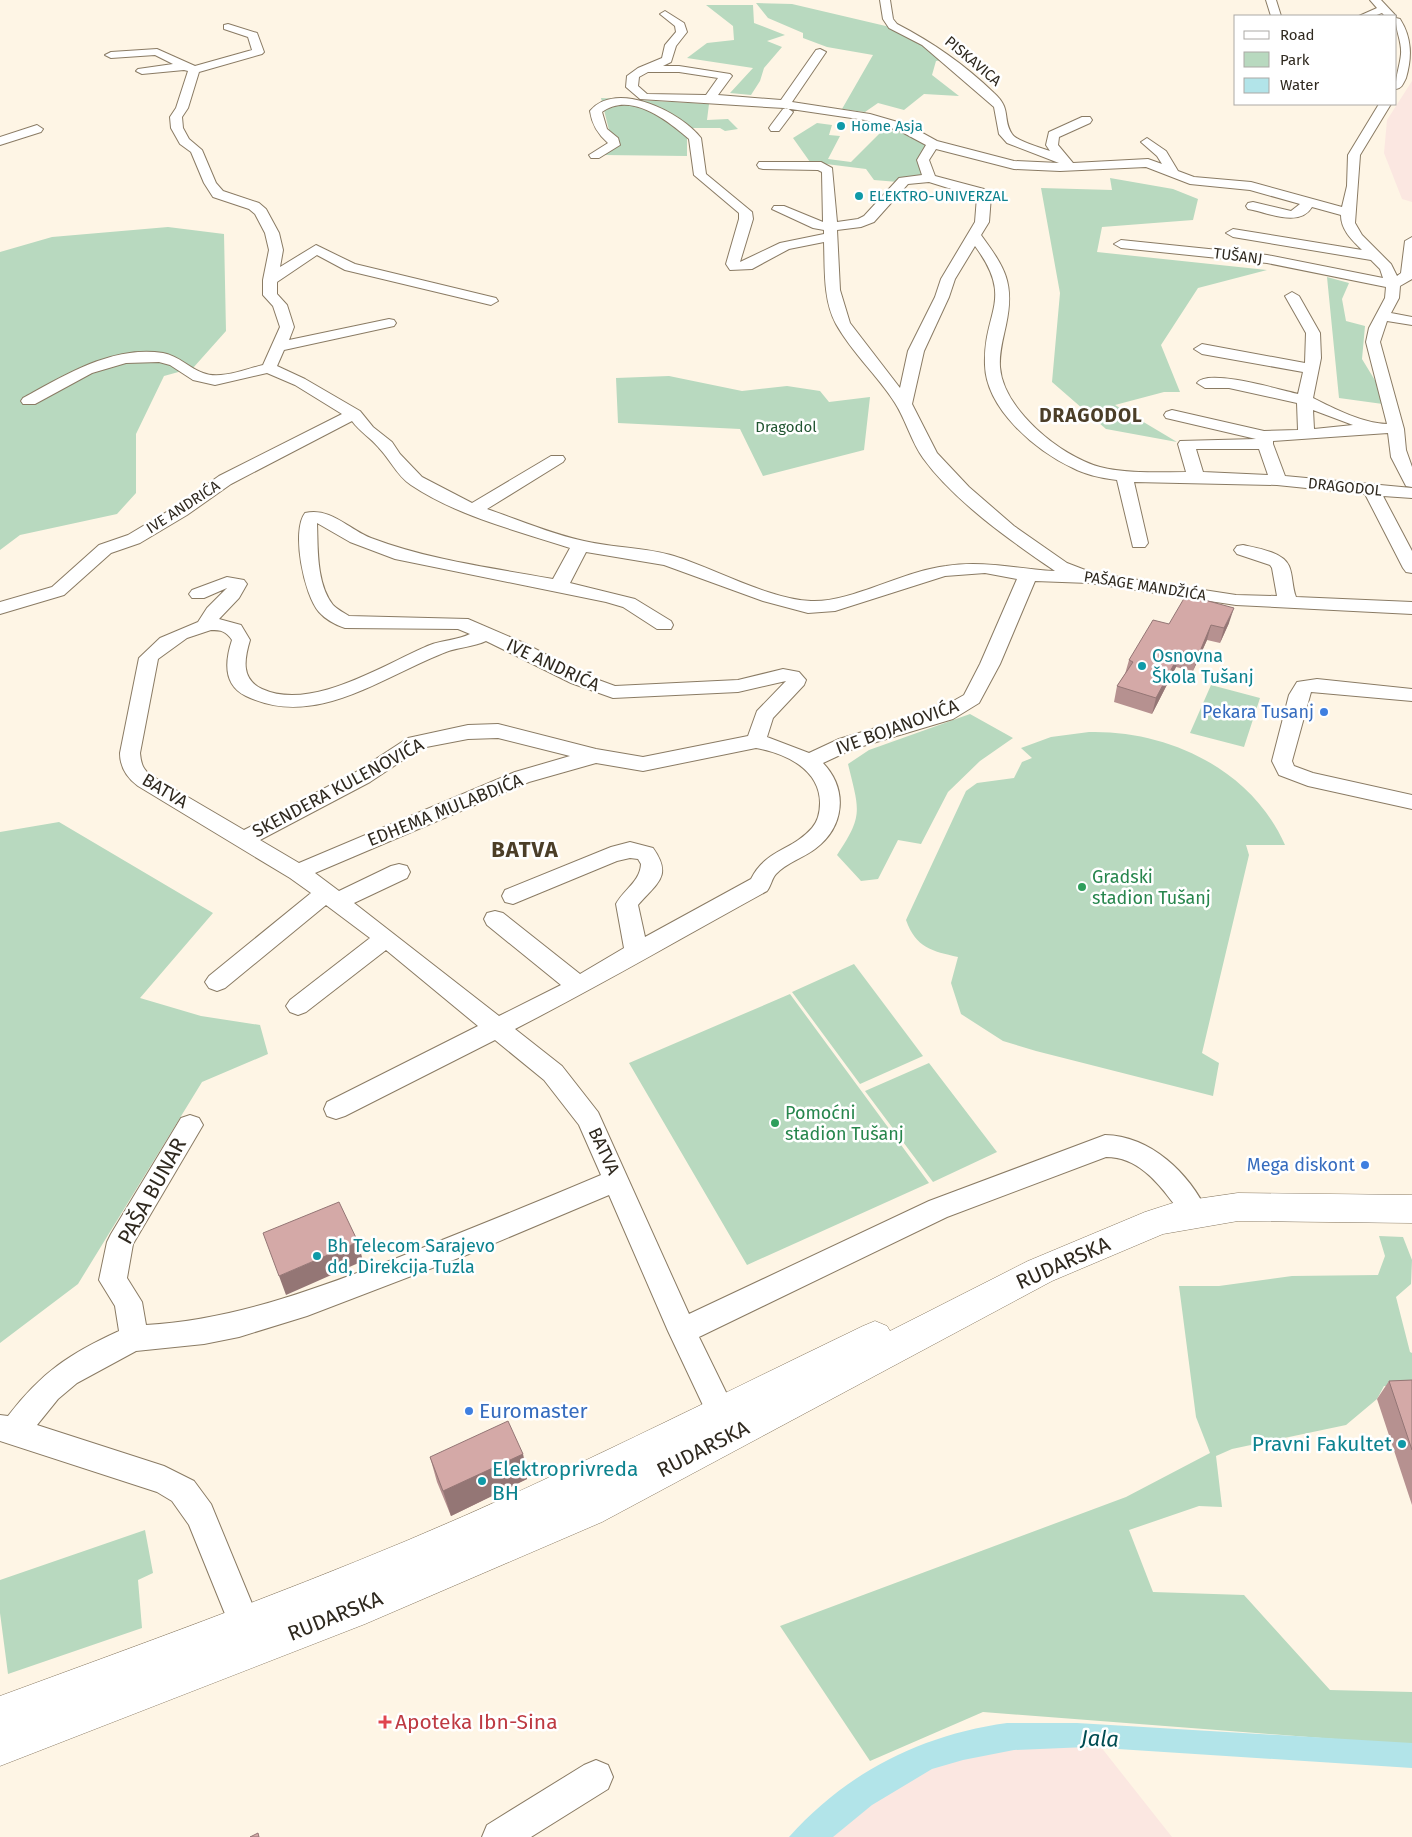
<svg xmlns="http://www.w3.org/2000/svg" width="1412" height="1837" viewBox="0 0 1412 1837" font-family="'Fira Sans',sans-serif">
<rect width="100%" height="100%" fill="#fef5e5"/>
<path fill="#fbe7e1" d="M1412 81V202L1402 199 1384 153 1387 120Z
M1093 1737 1172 1837H815L928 1758Z"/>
<path fill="#b8d9bf" d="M756 3 792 4 907 31 949 59 936 61 932 75 959 96 924 94 904 110 878 103 865 112 842 109 873 55 827 47 803 38V33L768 18Z
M706 5H753L754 23 785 35 767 41 782 47 764 68 760 81 751 95 730 93 753 68 687 58 707 43 734 40 733 26Z
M601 98 709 104 707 120 728 119 738 129 725 131 720 128H687V156L603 155 612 142Z
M817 123 832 125 829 135 840 136 828 159 851 162 887 126 932 145 923 160 930 175 898 182 874 180 866 169 810 162 793 138Z
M1110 178 1173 189 1198 199 1193 220 1102 227 1097 252 1267 270 1198 288 1161 345 1180 392H1164L1115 405 1177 442 1106 429 1052 382 1060 293 1041 188 1112 190Z
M168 227 224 234 226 331 193 368 164 376 136 434V493L117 514 20 535 0 550V252L52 237Z
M1327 277 1349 283 1342 299 1346 321 1365 326 1362 359 1390 405 1339 398Z
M669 376 742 391 787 386 820 391 829 402 870 397 864 450 763 476 740 429 618 423 616 378Z
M1211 685 1260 698 1244 747 1190 733Z
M970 714 1013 738 980 761 948 792 921 844 898 840 878 879 861 881 837 855C864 815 859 810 848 764L869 750Z
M1089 732C1169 730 1252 770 1285 845H1246L1249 855 1202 1053 1219 1063 1213 1096 1036 1051 1003 1041 961 1014 951 983 958 957C932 951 916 948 906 920L966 791 977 783 1014 778 1022 762 1032 758 1021 748 1051 737Z
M59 822 213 913 140 998 201 1016 260 1025 268 1054 202 1082 78 1284 0 1343V832Z
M854 964 923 1056 860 1084 792 992Z
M790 994 929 1183 747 1265 629 1063Z
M929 1063 997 1152 933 1182 865 1091Z
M1379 1236 1403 1237 1412 1260 1411 1284 1396 1297 1410 1352 1412 1353V1388L1384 1386 1377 1399 1346 1425 1232 1449 1216 1456 1222 1507 1199 1506 1129 1530 1153 1592 1244 1595 1330 1690 1412 1692V1745L983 1712 870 1761 780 1626 1126 1497 1210 1453 1196 1417 1179 1286H1219L1292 1276 1378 1275 1385 1256Z
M145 1530 153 1573 138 1580 142 1628 8 1674 0 1613V1580Z"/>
<path fill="#b2e4e9" d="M1007 1723H1077L1412 1743V1768L1087 1747 1014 1750 963 1760 932 1769 872 1805 833 1837H789C847 1772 921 1735 1007 1723Z"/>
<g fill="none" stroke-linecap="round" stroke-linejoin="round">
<g stroke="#8a7b64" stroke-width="2">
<path id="minor" d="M880 0H890L893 19 897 24C932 42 965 65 994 93 1012 109 1002 119 1012 134 1016 141 1042 148 1050 151L1046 145 1049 132 1082 117H1090L1092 120 1090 123 1059 137 1058 145 1073 163 1148 159 1162 164 1157 156 1141 142 1147 138 1166 151 1178 171 1194 177 1251 182 1342 207 1347 186 1348 155 1379 104H1391L1360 155 1355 223 1362 235 1391 264 1397 276 1401 273 1405 241 1412 237V279L1400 286 1399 298 1391 313 1412 317V325L1387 321 1380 342 1404 429 1406 450 1412 467V487L1406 486 1391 457 1388 433 1273 441V444L1285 476 1412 488V498L1383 496 1412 551V573L1406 572 1403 568 1365 494 1277 485 1134 482 1148 543 1145 547H1133L1117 480C1102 478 1086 475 1073 468 1036 451 986 409 985 365 983 311 1015 300 975 246L955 279 949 297 924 351 912 404 937 453 969 487 1014 526 1067 563 1093 573 1236 595 1277 596 1272 568 1270 565 1237 554 1234 550 1237 546 1243 545C1257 548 1283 552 1289 566 1293 575 1292 587 1296 597L1412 602V614L1236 605 1089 583 1035 581 1000 664 979 703 953 719 853 749 823 763C848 789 845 827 815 849 803 858 786 863 776 874 772 878 771 886 767 891 683 937 601 985 515 1029L562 1066 598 1112 689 1314 929 1201 1105 1135C1151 1136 1189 1173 1208 1213L1204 1221C1198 1223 1191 1226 1186 1221 1181 1217 1178 1209 1174 1204 1157 1181 1137 1157 1106 1157L947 1217 699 1337 742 1425 737 1435 727 1439 717 1435 668 1331 609 1195 469 1254 307 1316 239 1337 204 1344 136 1351 77 1383 58 1399 37 1425 164 1466 194 1481 211 1504 265 1635 260 1646 249 1651 238 1646 189 1525 172 1501 157 1492 0 1441V1415L8 1416C42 1372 69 1354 119 1331L115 1306 99 1280 107 1242 111 1234 181 1118 190 1115 199 1118 203 1125 133 1244 127 1278 142 1302 146 1325C234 1320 315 1289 397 1258 465 1231 533 1204 601 1175L579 1125 544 1080 495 1040 345 1116 336 1119 327 1116 324 1109 327 1102 478 1026 386 950 306 1012 298 1015 290 1012 286 1006 290 1000 370 938 326 905 225 988 217 991 209 988 205 982 209 976 311 893 290 878 138 786C127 778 120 767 120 753L139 658 160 638 198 622 207 608 227 588 204 598H192L189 594 192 590 227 577 244 580 247 584 239 598 219 619 241 625 250 640C244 660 241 679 262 689 312 712 384 664 430 645 443 640 458 640 470 634L458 629 345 628C336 625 325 619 319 612 304 595 291 531 305 513 331 507 348 529 371 538 429 560 492 568 553 579L570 548C518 531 457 516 411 485 397 476 390 459 379 448 371 438 360 432 352 421L231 484 187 515 140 543 111 553 64 595 0 614V602L52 587 99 545 128 535 175 507 219 476 342 414 295 385 267 373 215 385 193 380 170 365 159 362 126 363 92 373 35 404H23L21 401 23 398C65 375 113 345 163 353 179 356 189 368 203 373 220 380 246 369 263 365L280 327 273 306 263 295V280L269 250 265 233 255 214 249 209 213 197 204 183 191 152 180 144 171 128 170 117 176 108 188 71 184 70 142 74 136 71 138 69 173 64 155 55 111 58 105 55 111 52 157 49 195 66 252 50 248 37 224 29V25L228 24 257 33 264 52 262 54 199 72 188 108 182 117 183 128 189 139 202 150 216 183 223 191 259 203 266 209 279 233 283 250 280 267 316 245 355 264 496 298 498 301 491 305 345 270 317 255 277 282V294L287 305 294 327 289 340 389 319 394 320 396 323 394 326 284 350 277 366 305 379 360 411 373 427 392 442 400 454 422 477 472 503 551 456H563L565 459 563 462 487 509C519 520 551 534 584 541 613 548 645 547 674 556 713 568 771 600 811 601 850 603 903 571 946 566 983 560 1018 569 1055 571 1011 541 954 501 923 458 911 441 906 420 895 403 878 376 852 353 836 324 823 300 825 269 824 242L789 249 752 269 730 270 726 264 739 219V213L694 175 689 139C668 121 631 91 602 112L607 129 618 138 620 145 599 158H591L589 155 608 143C598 134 592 125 590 111 616 79 682 113 701 138L706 174 752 212 753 219 740 262 780 243 824 234V230L813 228 772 209 774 206H784L823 222 822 172 818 170 763 169 759 168 757 165 759 162H821L832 168 837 222 858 219 864 216 899 178 922 175 917 160 926 145 900 131 865 120 784 108 640 99 626 87 627 76 638 68 662 58 665 45 676 32 675 26 660 14 665 11 684 23 687 32 676 46 671 62 663 66H679L730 74 732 76 718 95 781 100 816 50 820 49 826 52 792 102 870 114 908 125 937 141 1014 161 1059 163 1007 143 999 134 994 107 922 45 889 28 883 19ZM648 72H679L718 78 706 95 647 94 638 86 639 77ZM936 149 1014 169 1060 171 1146 167 1190 184 1250 190 1300 204 1291 211 1253 202 1248 203 1246 206 1248 209 1253 210C1271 214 1300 227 1312 207L1341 215C1341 230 1352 240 1362 250L1233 229 1226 233 1233 237 1371 260 1380 269 1383 278 1267 255 1121 240 1114 244 1121 248 1267 263 1386 287 1385 298 1369 328 1366 342 1387 424C1362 423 1335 409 1313 398L1321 358 1320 333 1299 296 1292 292 1285 296 1306 333 1305 363 1202 344 1194 349 1202 354 1303 372 1298 394C1281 390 1207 368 1197 383L1205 388H1229L1297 403 1298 430 1264 431 1172 410 1166 412 1164 415 1166 418 1256 439 1180 441 1178 444 1186 472C1157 472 1127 474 1100 467 1060 456 1003 409 1000 367 999 353 1003 339 1006 325 1015 283 1005 268 981 235L989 222 991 196 984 189 935 176 929 160ZM929 182 977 197 975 222 941 279 935 297 908 351 900 388 850 323 840 290 837 230 861 227 874 222 908 184ZM1313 410 1353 425 1314 429ZM1196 449H1259L1268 475 1203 472ZM317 523 350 542 395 559 606 602 623 607 657 629H671L673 625 671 621 635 599 570 583 586 552 664 565 763 601 808 613 835 611 945 576 985 573 1017 579 980 664 964 695 939 709 839 739 809 753 767 737 773 718 804 685 806 680 799 672 783 669 738 680 615 686 585 675 524 643 468 619 349 616C344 613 337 609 333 605 316 583 318 548 317 523ZM211 630C221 630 226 631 232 640 225 661 223 685 246 696 315 730 383 676 446 652 459 647 473 647 486 641L571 683 613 698 738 692 786 681 757 711 748 736 643 757 596 749 498 724 468 725 408 738 356 772 244 830 152 776C143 770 141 764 140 753L158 659 187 638ZM498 738 570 756 515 772 299 863 260 840 370 782 421 748 468 739ZM756 748C785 753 820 769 820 803 820 812 818 821 812 828 792 851 766 849 751 879L645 937 638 905C657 883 673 876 653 848L630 842 611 847 505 890 502 896 505 902 513 904 617 861 630 858 638 859 641 864C640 882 624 889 616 904L624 948 580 974 503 913 495 911 487 913 484 919 487 925 561 985 499 1016 354 903 407 878 410 872 407 866 399 864 391 866 339 891 315 873 529 782 596 763 643 771Z
M1266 0H1276L1281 16H1271Z
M1370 0H1381L1396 16H1385L1382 13 1374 16H1359L1377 8Z
M1396 18 1400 19C1412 38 1412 57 1406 78 1403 84 1402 88 1396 89 1395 77 1400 66 1401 54 1402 41 1395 30 1396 18Z
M787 108 793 112 791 115 779 131H771L769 128 771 125 783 109Z
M37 125 43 129 41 132 0 145V137Z
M1317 679 1412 689V701L1311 692 1292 761 1294 766 1313 773 1412 795V809L1308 786 1279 775 1272 761 1289 695 1297 682Z
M596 1760 608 1765 613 1777 608 1789 531 1837H482L487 1825 584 1765Z"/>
</g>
<g stroke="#8a7b64" stroke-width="1">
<path id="major" d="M1238 1193 1412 1195V1223L1238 1221 1163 1234 1052 1281 602 1522 365 1624 0 1766V1696C136 1646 272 1597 406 1541 561 1476 711 1399 863 1326L875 1321 887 1326 890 1331 1028 1261 1145 1212 1176 1202Z"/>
</g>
<use href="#minor" fill="#fff" fill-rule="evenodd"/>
<use href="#major" fill="#fff" fill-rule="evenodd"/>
</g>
<path fill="#b69190" d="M1229 623 1220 643 1207 640 1193 671 1176 667 1152 714 1114 702 1117 686 1125 674 1129 660 1169 624Z
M1412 1380V1505L1377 1399 1389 1381Z
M523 1454 527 1479 451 1516 437 1482 430 1457Z"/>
<path fill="#947675" d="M1234 608 1229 623 1220 643 1224 628Z
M1211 625 1207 640 1193 671 1198 656Z
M1181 651 1176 667 1152 714 1156 698Z
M358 1242 363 1261 286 1295 279 1276Z
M523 1454 527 1479 451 1516 443 1491Z"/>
<path fill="#d4a9a7" stroke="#947675" d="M1186 595 1234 608 1224 628 1211 625 1198 656 1181 651 1156 698 1117 686 1133 662 1129 660 1153 620 1169 624Z
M339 1202 358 1242 279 1276 263 1233Z
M1412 1380V1450L1389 1381Z
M508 1421 523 1454 443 1491 430 1457Z
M258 1833 259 1837H250Z"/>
<g fill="#0f9aa8" stroke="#fff" stroke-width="2">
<circle cx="841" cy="126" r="5"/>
<circle cx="859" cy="196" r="5"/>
<circle cx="1142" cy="666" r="5"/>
<circle cx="317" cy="1256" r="5"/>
<circle cx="1402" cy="1444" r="5"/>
<circle cx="482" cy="1481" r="5"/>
</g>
<g fill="#3f7fe0" stroke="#fff" stroke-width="2">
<circle cx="1324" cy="712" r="5"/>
<circle cx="1365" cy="1165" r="5"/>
<circle cx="469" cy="1411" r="5"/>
</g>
<g fill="#2e9e5b" stroke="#fff" stroke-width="2">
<circle cx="1082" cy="887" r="5"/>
<circle cx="775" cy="1123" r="5"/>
</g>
<path fill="#e0444e" stroke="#fff" stroke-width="2" d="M382.5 1714.5h5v5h5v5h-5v5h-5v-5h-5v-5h5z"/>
<g text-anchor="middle" stroke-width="5" stroke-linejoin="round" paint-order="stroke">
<g font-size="15" fill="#2f291f" stroke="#fff">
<text transform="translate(973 61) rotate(40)" y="5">PISKAVICA</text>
<text transform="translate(1238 256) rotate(7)" y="5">TUŠANJ</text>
<text transform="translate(1345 487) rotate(6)" y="5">DRAGODOL</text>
<text transform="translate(183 507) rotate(-33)" y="5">IVE ANDRIĆA</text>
<text transform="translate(1145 586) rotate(9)" y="5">PAŠAGE MANDŽIĆA</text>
</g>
<g font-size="15" fill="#0d838f" stroke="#fff" text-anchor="start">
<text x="851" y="131">Home Asja</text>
<text x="869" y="201">ELEKTRO-UNIVERZAL</text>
</g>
<g font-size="15" fill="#215531" stroke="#fff">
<text x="786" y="432">Dragodol</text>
</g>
<g font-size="18" fill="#0d838f" stroke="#fff" text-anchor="start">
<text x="1152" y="662">Osnovna<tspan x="1152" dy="21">Škola Tušanj</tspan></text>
<text x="327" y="1252">Bh Telecom Sarajevo<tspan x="327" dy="21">dd, Direkcija Tuzla</tspan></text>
</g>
<g font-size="18" fill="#2f291f" stroke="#fff">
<text transform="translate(553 665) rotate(25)" y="6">IVE ANDRIĆA</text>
<text transform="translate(897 727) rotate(-20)" y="6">IVE BOJANOVIĆA</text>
<text transform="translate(338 788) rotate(-28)" y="6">SKENDERA KULENOVIĆA</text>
<text transform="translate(165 791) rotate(31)" y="6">BATVA</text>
<text transform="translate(445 810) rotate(-22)" y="6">EDHEMA MULABDIĆA</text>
<text transform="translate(604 1151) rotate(65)" y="6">BATVA</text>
</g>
<g font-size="18" fill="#366cbe" stroke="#fff" text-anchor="end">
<text x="1314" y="718">Pekara Tusanj</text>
<text x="1355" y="1171">Mega diskont</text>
</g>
<g font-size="18" fill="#27864d" stroke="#fff" text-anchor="start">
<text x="1092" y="883">Gradski<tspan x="1092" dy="21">stadion Tušanj</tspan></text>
<text x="785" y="1119">Pomoćni<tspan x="785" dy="21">stadion Tušanj</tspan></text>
</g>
<g font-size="19" font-weight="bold" letter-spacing="1" fill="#4b3e28" stroke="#fff">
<text x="1091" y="422">DRAGODOL</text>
</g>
<g font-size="21" fill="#2f291f" stroke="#fff">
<text transform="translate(152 1191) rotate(-61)" y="7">PAŠA BUNAR</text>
<text transform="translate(1063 1263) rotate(-24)" y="7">RUDARSKA</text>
<text transform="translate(703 1449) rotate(-27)" y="7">RUDARSKA</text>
<text transform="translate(335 1616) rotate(-22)" y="7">RUDARSKA</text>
</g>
<g font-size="21" fill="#366cbe" stroke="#fff" text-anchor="start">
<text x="479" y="1418">Euromaster</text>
</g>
<g font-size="21" fill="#0d838f" stroke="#fff" text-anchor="end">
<text x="1392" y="1451">Pravni Fakultet</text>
<text x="492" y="1476" text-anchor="start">Elektroprivreda<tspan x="492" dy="24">BH</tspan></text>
</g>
<g font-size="21" fill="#be3a42" stroke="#fff" text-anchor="start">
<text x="395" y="1729">Apoteka Ibn-Sina</text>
</g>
<g font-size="22" font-weight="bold" letter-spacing="1" fill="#4b3e28" stroke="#fff">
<text x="525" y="857">BATVA</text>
</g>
<g font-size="22" font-style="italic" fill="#004c52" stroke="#fff">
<text transform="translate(1100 1738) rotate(2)" y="8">Jala</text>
</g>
</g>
<rect x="1234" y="15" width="162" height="90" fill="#ffffff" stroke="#aca9a5"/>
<rect x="1244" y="31" width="25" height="8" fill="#ffffff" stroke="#aca9a5"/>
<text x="1280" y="40" font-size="15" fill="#2f291f">Road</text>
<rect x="1244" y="52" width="25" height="15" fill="#b8d9bf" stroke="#aca9a5"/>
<text x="1280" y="65" font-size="15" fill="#2f291f">Park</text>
<rect x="1244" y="78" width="25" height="15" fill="#b2e4e9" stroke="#aca9a5"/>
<text x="1280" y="90" font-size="15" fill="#2f291f">Water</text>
</svg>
